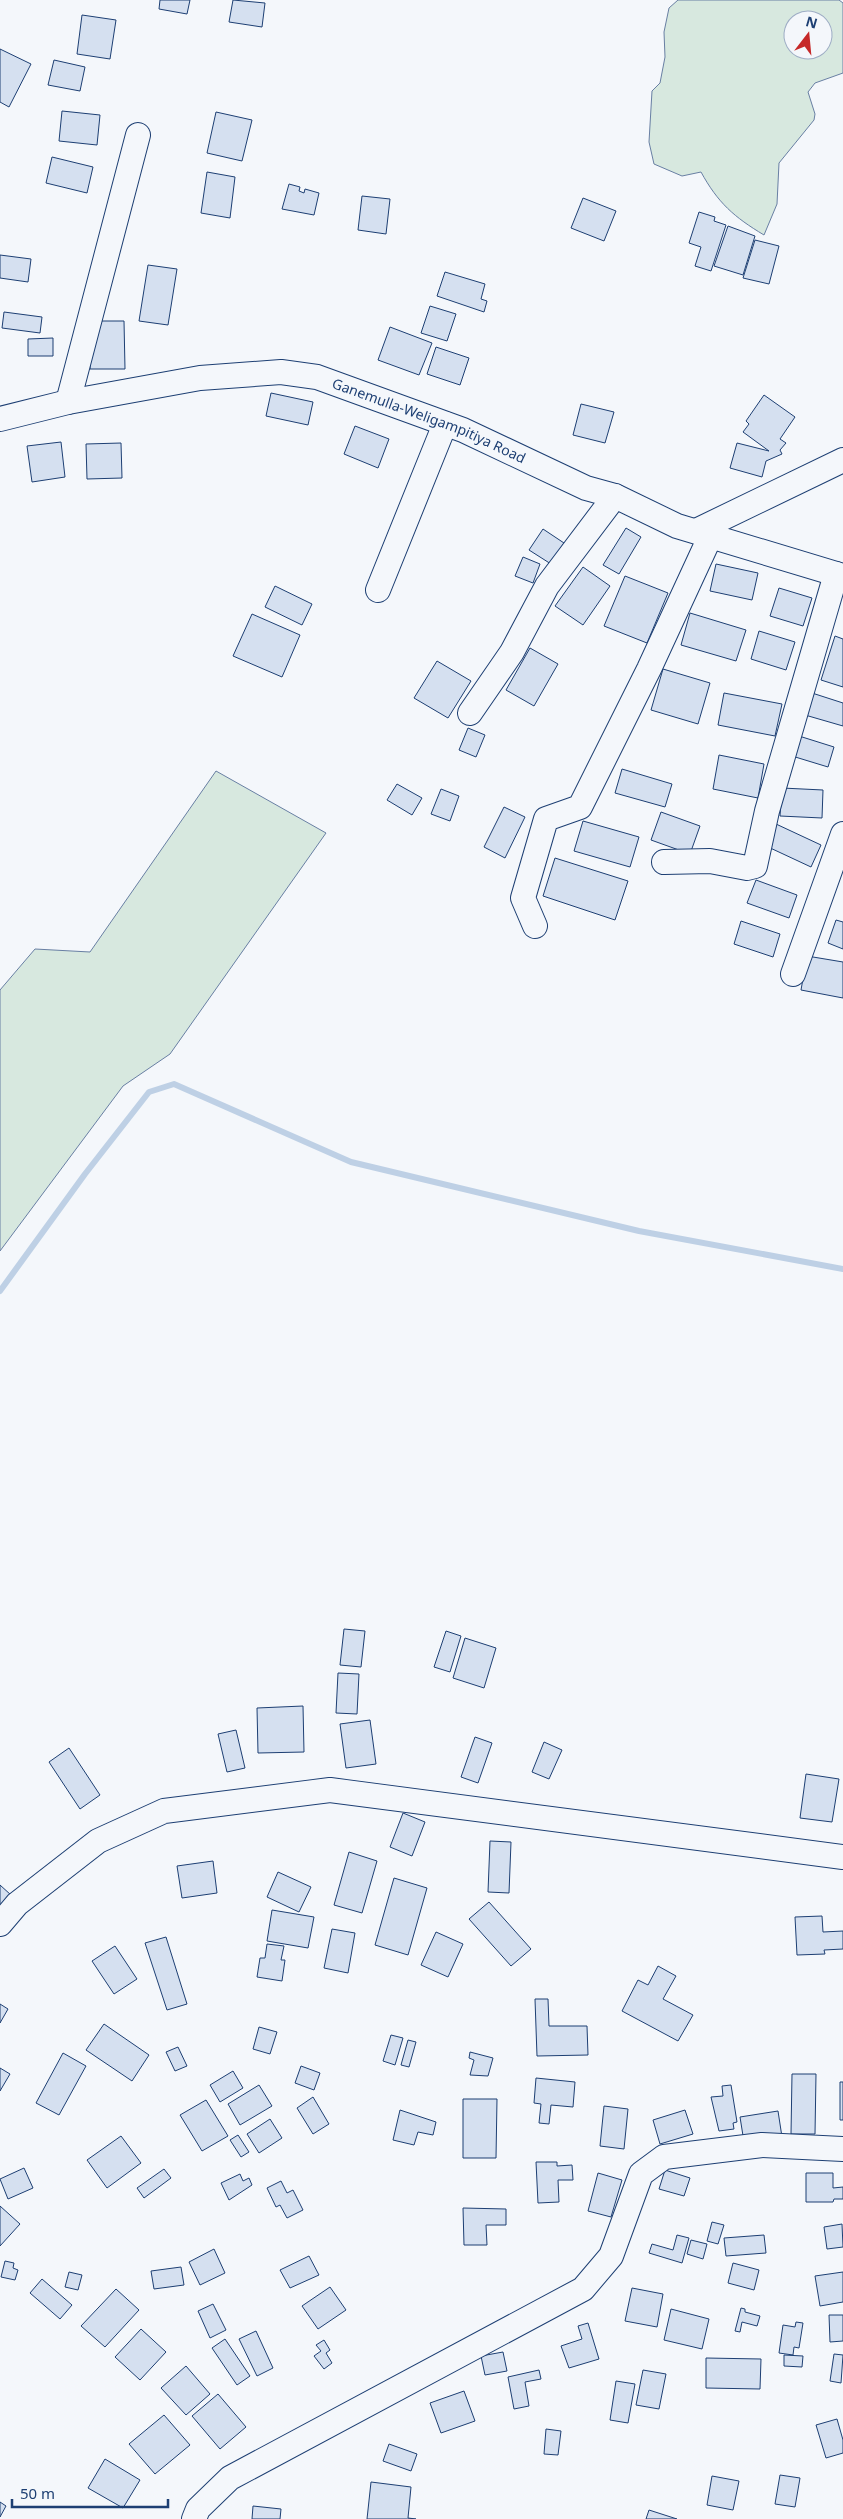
<svg xmlns="http://www.w3.org/2000/svg" width="843" height="2519" viewBox="0 0 843 2519" font-family="'Noto Sans',sans-serif">
<rect width="100%" height="100%" fill="#f4f7fb"/>
<path fill="#d7e8df" stroke="#687fa3" fill-rule="evenodd" d="M678 0H839L843 3V73L815 83 808 92 815 114 814 120 779 163 777 204 764 235C734 217 718 203 701 172L682 176 654 164 649 142 652 91 660 83 665 57 664 32 669 8ZM793 20H823V50H793Z
M216 771 326 833 170 1054 123 1086 0 1251V990L35 949 90 952Z"/>
<g fill="none" stroke-linecap="round" stroke-linejoin="round">
<path stroke="#bed0e5" stroke-width="6" d="M0 1291 85 1174 149 1092 174 1084 351 1162 639 1231 843 1269"/>
</g>
<path fill="#d5e0f0" stroke="#1d3f73" d="M160 0H190L187 14 159 9Z
M233 0 265 3 262 27 229 22Z
M82 15 116 20 110 59 77 54Z
M0 49 31 64 9 107 0 102Z
M54 60 85 67 80 91 48 85Z
M62 111 100 115 97 145 59 141Z
M216 112 252 120 242 161 207 153Z
M52 157 93 167 87 193 46 183Z
M207 172 235 177 230 218 201 213Z
M289 184 300 187 299 191 304 193 305 189 319 193 314 215 282 209Z
M362 196 390 199 386 234 358 230Z
M583 198 616 211 604 241 571 228Z
M699 212 715 217 714 221 726 225 711 271 695 266 701 247 689 243Z
M728 226 755 236 743 275 714 266Z
M755 240 779 246 769 284 743 278Z
M0 255 31 259 28 282 0 278Z
M148 265 177 269 168 325 139 321Z
M445 272 485 284 481 299 487 301 484 312 437 296Z
M430 306 456 314 447 341 421 333Z
M4 312 42 317 40 333 2 328Z
M90 321H124L125 369H90Z
M390 327 432 343 419 375 378 360Z
M53 338V356H28V339Z
M436 347 469 358 460 385 427 374Z
M271 393 313 402 308 425 266 416Z
M764 395 795 417 780 439 786 443 780 450 782 454 766 461 762 477 730 468 737 443 769 451 743 432 749 424 746 421Z
M581 404 614 412 605 443 573 435Z
M355 426 389 439 378 468 344 454Z
M61 442 65 477 32 482 27 446Z
M121 443 122 478 87 479 86 444Z
M626 528 641 537 619 574 603 565Z
M543 529 564 543 551 564 529 550Z
M523 557 540 564 533 583 515 576Z
M716 564 758 573 752 600 710 591Z
M583 567 610 586 583 625 555 606Z
M625 576 668 593 647 643 604 626Z
M275 586 312 604 302 625 265 607Z
M779 588 812 598 803 626 770 616Z
M690 613 746 630 736 661 681 645Z
M252 614 300 635 282 677 233 656Z
M759 631 795 642 786 670 751 659Z
M835 636 843 639V687L821 680Z
M530 648 558 664 534 706 506 690Z
M437 661 471 681 448 718 414 698Z
M663 669 710 683 698 724 651 710Z
M724 693 782 704 775 736 718 725Z
M812 693 843 703V726L805 715Z
M468 728 485 735 476 757 459 750Z
M799 736 834 747 828 767 792 756Z
M719 755 764 764 758 798 713 789Z
M622 769 672 784 665 807 615 793Z
M397 784 422 798 412 815 387 800Z
M782 788 823 790 822 818 780 816Z
M441 789 459 796 450 821 431 814Z
M504 807 525 817 505 858 484 847Z
M661 812 700 826 690 854 651 840Z
M583 821 639 837 630 867 574 851Z
M776 824 821 845 811 867 766 846Z
M555 858 628 881 615 920 543 896Z
M756 880 797 895 789 918 747 903Z
M836 920 843 922V949L828 943Z
M741 921 780 934 773 957 734 944Z
M807 956 843 962V998L801 990Z
M344 1629 365 1631 361 1667 340 1665Z
M446 1631 461 1636 450 1672 434 1667Z
M465 1638 496 1648 484 1688 453 1678Z
M338 1673 359 1674 357 1714 336 1713Z
M303 1706 304 1752 258 1753 257 1708Z
M370 1720 376 1764 346 1768 340 1724Z
M236 1730 245 1768 227 1772 218 1734Z
M475 1737 492 1743 478 1783 461 1777Z
M544 1742 562 1750 549 1779 532 1772Z
M69 1748 100 1795 80 1809 49 1762Z
M806 1774 839 1779 832 1822 800 1818Z
M403 1813 425 1822 412 1856 390 1847Z
M490 1841 511 1842 509 1893 488 1892Z
M349 1852 377 1861 362 1913 334 1905Z
M213 1861 217 1893 182 1898 177 1866Z
M278 1872 311 1887 299 1912 267 1897Z
M394 1878 427 1888 408 1955 375 1945Z
M0 1885 11 1895 0 1907Z
M489 1902 531 1949 511 1966 469 1919Z
M272 1910 314 1917 308 1948 267 1941Z
M822 1916 823 1932 843 1931V1949L824 1950 825 1954 797 1955 795 1917Z
M332 1929 355 1933 348 1973 324 1968Z
M436 1932 463 1944 448 1977 421 1965Z
M166 1937 187 2004 167 2010 145 1943Z
M267 1944 284 1946 281 1960H285L282 1981 257 1977 260 1958H265Z
M115 1946 137 1979 114 1994 92 1961Z
M658 1966 676 1976 663 1999 693 2015 678 2041 622 2011 638 1980 648 1985Z
M535 1999H548L549 2026H587L588 2055 537 2056Z
M0 2004 8 2009 0 2023Z
M104 2024 149 2055 132 2081 86 2050Z
M259 2027 277 2032 270 2054 253 2049Z
M391 2035 403 2038 395 2065 383 2061Z
M408 2040 416 2042 409 2067 401 2065Z
M178 2047 187 2066 175 2071 166 2052Z
M470 2052 493 2058 488 2076 470 2075 474 2060 469 2058Z
M63 2053 86 2066 59 2115 36 2103Z
M301 2066 320 2073 314 2090 295 2083Z
M0 2068 10 2074 0 2091Z
M233 2071 243 2088 220 2102 210 2085Z
M792 2074H816L815 2134H791Z
M536 2078 575 2082 573 2107 551 2105 549 2124 539 2123 541 2104 534 2103Z
M840 2082H843V2120H840Z
M259 2085 272 2106 240 2125 228 2104Z
M731 2085 737 2122 733 2123 734 2129 719 2131 711 2097 723 2096 722 2086Z
M313 2097 329 2124 313 2134 297 2108Z
M463 2099H497L496 2158H463Z
M206 2100 228 2136 202 2151 180 2115Z
M604 2106 628 2109 624 2149 600 2146Z
M400 2110 436 2122 433 2135 418 2132 414 2145 393 2140Z
M685 2110 693 2134 660 2144 653 2120Z
M778 2111 782 2137 744 2142 740 2117Z
M270 2119 282 2138 259 2153 247 2134Z
M238 2135 249 2152 241 2157 230 2140Z
M121 2136 141 2163 107 2188 87 2160Z
M536 2162H557V2166L572 2165 573 2180H558L559 2202 538 2203Z
M24 2168 33 2188 8 2199 0 2179Z
M164 2169 171 2178 144 2198 137 2188Z
M665 2170 690 2178 684 2196 659 2189Z
M598 2173 622 2180 611 2217 588 2211Z
M806 2173H833V2188L843 2187V2199H834L833 2202H806Z
M240 2174 243 2181 249 2178 252 2185 229 2200 221 2183Z
M281 2181 287 2193 293 2190 303 2210 287 2218 280 2205 276 2207 267 2188Z
M0 2206 20 2224 0 2246Z
M463 2208 506 2209V2225H486L487 2245H464Z
M712 2222 724 2225 718 2244 707 2241Z
M842 2224 843 2247 827 2249 824 2227Z
M677 2235 689 2238 682 2263 649 2253 652 2244 673 2250Z
M764 2235 766 2253 726 2256 724 2238Z
M691 2240 707 2244 703 2259 687 2254Z
M214 2249 225 2273 200 2285 189 2262Z
M309 2256 319 2275 290 2288 280 2270Z
M5 2261 14 2263 13 2268 18 2270 15 2280 1 2277Z
M733 2263 759 2270 754 2290 728 2283Z
M181 2267 184 2285 154 2289 151 2271Z
M69 2272 82 2275 78 2290 65 2287Z
M843 2272V2302L820 2306 815 2276Z
M42 2279 72 2305 60 2319 30 2293Z
M330 2287 346 2310 318 2329 302 2306Z
M632 2288 663 2294 657 2327 625 2321Z
M116 2289 139 2310 105 2347 81 2326Z
M213 2304 226 2330 210 2338 198 2311Z
M741 2308 745 2309V2312L760 2316 757 2326 742 2322 740 2332 735 2331Z
M671 2309 709 2319 702 2349 664 2340Z
M829 2315H843V2341L830 2342Z
M796 2322 803 2323 799 2348 794 2347 793 2355 779 2353 783 2325 795 2327Z
M588 2323 599 2359 569 2368 561 2346 582 2339 578 2326Z
M141 2329 166 2352 140 2380 115 2357Z
M256 2331 273 2368 257 2376 239 2339Z
M225 2339 250 2376 237 2385 212 2348Z
M324 2340 330 2350 326 2353 332 2363 324 2369 314 2356 321 2351 316 2345Z
M503 2352 507 2371 485 2375 481 2356Z
M834 2354 843 2355 841 2383 830 2381Z
M784 2355 803 2356 802 2367 784 2366Z
M706 2358 761 2359 760 2389 706 2388Z
M186 2366 210 2394 186 2415 161 2388Z
M539 2370 541 2379 525 2382 529 2406 514 2409 508 2377Z
M643 2370 666 2374 659 2409 636 2405Z
M616 2381 635 2384 628 2423 610 2420Z
M464 2391 475 2421 441 2433 430 2403Z
M218 2394 246 2427 220 2449 192 2416Z
M164 2415 190 2445 155 2474 129 2444Z
M837 2419 843 2440V2453L826 2458 816 2425Z
M546 2429 561 2431 558 2455 544 2454Z
M389 2444 417 2454 411 2471 383 2461Z
M105 2459 140 2480 123 2508 88 2488Z
M780 2475 800 2478 795 2507 775 2504Z
M712 2476 739 2481 733 2510 707 2505Z
M371 2482 411 2487 408 2518 416 2519H367Z
M0 2502 6 2506 0 2517Z
M253 2506 281 2509 280 2519H252Z
M649 2510 677 2519H646Z"/>
<g fill="none" stroke-linecap="round" stroke-linejoin="round">
<g stroke="#1d3f73" stroke-width="26">
<g id="minor">
<path d="M68 402 138 135"/>
<path id="s1" d="M0 419 68 402 200 378 281 372 317 377 463 430 586 488 615 496 677 526 843 576"/>
<path d="M696 531 843 460"/>
<path d="M378 590 445 424"/>
<path d="M470 713 512 652 547 586 615 496"/>
<path d="M664 862 710 861 747 868 755 866 767 811 836 574"/>
<path d="M535 926 523 898 546 819 580 807 649 669 710 537"/>
<path d="M793 974 843 834"/>
<path d="M0 1924 17 1904 98 1841 164 1811 330 1790 843 1857"/>
<path d="M194 2519 198 2509 230 2478 583 2289 611 2256 641 2174 664 2157 762 2145 843 2149"/>
</g>
</g>
<use href="#minor" stroke="#f4f7fb" stroke-width="24"/>
</g>
<g text-anchor="middle" stroke-width="4" stroke-linejoin="round" paint-order="stroke">
<g font-size="14" fill="#1d3f73" stroke="#f4f7fb">
<text dy="5" stroke="none"><textPath href="#s1" startOffset="442">Ganemulla-Weligampitiya Road</textPath></text>
</g>
</g>
<g transform="translate(808 35) rotate(16)"><circle r="24" fill="#f4f7fb" stroke="#9eadc5"/>
<path d="M0-4L9 19L0 12L-9 19Z" fill="#c62828"/>
<text y="-8" font-size="14" font-weight="bold" text-anchor="middle" fill="#1d3f73">N</text>
</g>
<path d="M12 2499v8h156v-8" fill="none" stroke="#1d3f73" stroke-width="2.5"/>
<text x="20" y="2499" font-size="15" fill="#1d3f73" stroke="#f4f7fb" stroke-width="4" paint-order="stroke">50 m</text>
</svg>
